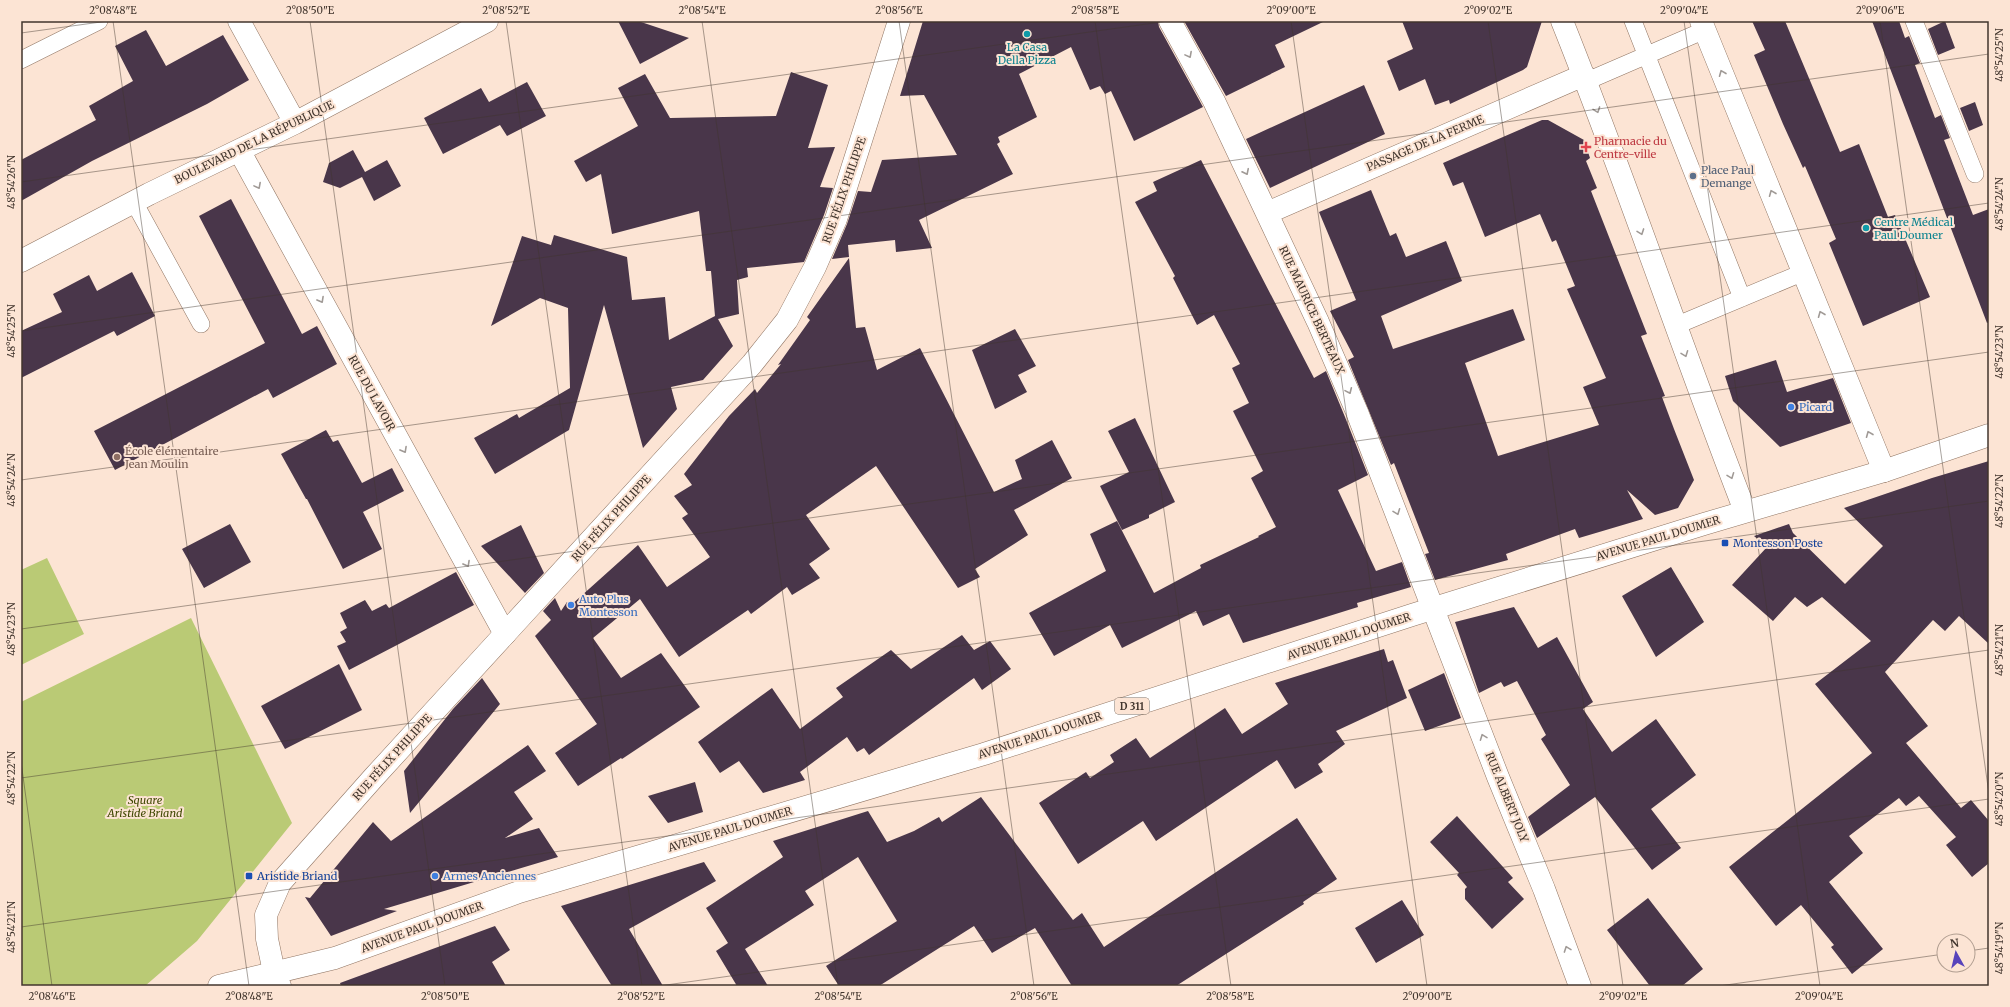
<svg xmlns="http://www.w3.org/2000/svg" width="2010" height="1007" viewBox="0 0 2010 1007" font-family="Merriweather,serif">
<rect width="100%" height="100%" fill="#fce4d4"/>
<path fill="#baca75" d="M47 558 84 634 21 665V570Z
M191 618 292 823 197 941 145 986H21V702Z"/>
<path fill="#49364a" d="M618 21H638L689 38 640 64Z
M923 21H1158L1159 27 1203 107 1134 141 1111 91 1105 94 1100 86 1090 90 1071 47 1019 74 1037 117 998 137 1000 142 997 144 1013 174 919 220 932 248 896 252 895 240 848 245 849 257 832 259 847 224 858 191 871 192 882 160 957 155 924 95 900 96Z
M1184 21H1325L1275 45 1285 67 1226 96Z
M1402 21H1542L1527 67 1523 70 1450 104 1449 100 1435 105 1425 79 1399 91 1387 61 1413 49Z
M1752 21H1785L1840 152 1859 144 1888 217 1895 215 1930 297 1863 326 1829 243 1836 239 1805 166 1803 168 1783 124 1754 55 1765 50Z
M1872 21H1899L1905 38 1909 36 1920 63 1915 65 1935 118 1941 115 1950 138 1944 140 1973 215 1989 209V322L1987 323Z
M1945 21 1955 48 1938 55 1928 29Z
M146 30 166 66 223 35 249 80 207 104 92 161 21 201V160L96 120 89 106 133 81 115 46Z
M791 72 828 85 808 148 835 147 820 187 833 188 824 215 804 262 747 268 748 277 737 280 739 314 718 319 733 346 703 380 671 387 677 409 643 448 604 305 569 430 495 474 474 438 517 414 519 418 570 388 568 308 540 298 491 326 522 236 551 245 554 235 627 257 632 300 665 297 669 340 715 316 711 271H706L699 211 612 234 601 174 586 182 574 161 638 126 618 88 645 74 670 118 776 116Z
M527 82 546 116 507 136 500 125 443 154 424 118 481 88 489 102Z
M1364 85 1385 134 1270 188 1246 139Z
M1975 102 1983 125 1969 131 1960 108Z
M1542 120H1548L1584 140 1590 158 1586 161 1597 188 1591 191 1647 334 1641 336 1665 396 1662 397 1674 429 1694 480 1678 508 1655 515 1627 490 1643 519 1579 538 1575 529 1506 554 1508 560 1435 580 1425 554 1429 553 1394 463 1391 465 1348 360 1354 357 1330 311 1356 300 1319 212 1371 190 1390 236 1396 233 1406 257 1446 241 1462 281 1381 316 1393 349 1513 309 1525 340 1465 363 1498 456 1599 425 1583 387 1606 378 1567 289 1575 286 1556 240 1552 242 1540 214 1485 237 1463 182 1453 186 1443 163Z
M353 150 365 172 387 160 401 186 374 201 362 177 340 188 323 182 329 163Z
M1201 160 1314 378 1326 371 1345 417 1368 475 1338 490 1376 571 1402 562 1411 587 1357 603 1358 607 1243 643 1229 614 1203 626 1196 611 1122 648 1110 625 1054 656 1029 613 1106 571 1090 534 1117 521 1154 593 1201 568 1200 565 1259 537 1258 536 1276 527 1251 478 1263 471 1233 411 1249 403 1232 368 1240 364 1214 315 1197 325 1173 278 1175 276 1135 202 1157 191 1153 182Z
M231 199 302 334 317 326 337 364 273 398 268 389 115 470 94 431 265 343 199 216Z
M849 258 856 328 865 327 877 370 920 348 994 492 1022 479 1015 460 1052 440 1072 478 1014 510 1028 535 975 569 980 577 958 588 876 466 806 515 830 549 809 564 820 578 792 595 787 587 751 614 748 610 679 657 640 599 593 638 621 678 661 653 700 707 622 759 621 758 578 786 555 753 597 724 535 636 551 620 543 611 555 598 561 611 567 602 570 606 638 545 667 587 710 557 682 518 688 514 674 496 692 485 684 474 729 416 755 389 757 393 781 364 778 365 810 320 807 317Z
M132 272 155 316 117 336 114 331 21 378V331L62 312 53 294 89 275 97 291Z
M1015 329 1036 366 1018 375 1027 392 995 409 972 350Z
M1776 360 1787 392 1833 378 1851 423 1780 447 1733 401 1725 376Z
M1135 418 1175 502 1149 515V518L1122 530 1100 486 1129 472 1108 431Z
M326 430 333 442 338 440 362 483 392 468 404 491 363 512 382 549 343 569 307 499H306L281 454Z
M1989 461V644L1959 616 1945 631 1933 620 1885 672 1928 726 1906 743 1961 808 1971 800 1989 821V863L1972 877 1946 845 1956 837 1919 796 1906 806 1899 798 1849 836 1863 853 1829 882 1883 949 1852 974 1831 947 1834 945 1801 905 1776 926 1729 867 1872 753 1815 684 1871 641 1822 597 1807 607 1795 597 1773 621 1732 585 1767 547 1754 536 1789 524 1793 533 1845 584 1883 546 1844 508 1932 478Z
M230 524 251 562 204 588 182 549Z
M521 525 544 573 525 593 481 546Z
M1671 567 1704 622 1656 657 1622 596Z
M456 572 474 605 349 670 337 646 346 642 340 632 347 628 340 613 365 600 372 611 386 604 389 608Z
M1514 607 1538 648 1557 637 1593 702 1583 709 1612 752 1656 719 1696 775 1651 809 1681 848 1652 870 1595 797 1537 838 1528 817 1570 785 1541 739 1546 735 1517 681 1504 687 1501 682 1479 693 1455 622Z
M962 635 974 650 990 641 1011 669 982 690 974 678 869 755 864 748 857 752 847 737 800 772 805 780 763 793 739 761 720 773 698 742 772 688 800 729 843 697 836 688 891 650 911 669Z
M1384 649 1388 662 1393 660 1407 698 1336 731 1345 744 1318 764 1323 772 1295 789 1277 760 1156 841 1143 821 1078 864 1039 803 1086 772 1090 778 1114 762 1110 755 1136 738 1150 758 1225 708 1242 734 1288 704 1275 683Z
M339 664 362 710 285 749 261 706Z
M1444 673 1461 718 1425 731 1408 690Z
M482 678 500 704 410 813 404 771 453 709Z
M528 745 546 771 514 792 533 819 505 838 539 828 558 857 384 909 397 911 331 936 305 897 310 898 373 822 391 841Z
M695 782 703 812 668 823 648 796Z
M981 797 1073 920 1082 913 1104 947 1297 818 1337 879 1303 902 1304 904 1176 986H1072L1035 928 992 953 974 926 879 986H839L826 966 897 921 858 857 805 891 814 905 745 949 768 986H737L716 951 728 943 706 908 783 857 773 841 868 811 887 842 914 831 939 817 942 822Z
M1457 816 1513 878 1508 882 1524 899 1492 929 1465 899V889L1467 887 1457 875 1459 873 1430 842Z
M704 862 716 881 629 929 663 986H612L561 906Z
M1648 898 1703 969 1682 986H1650L1607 930Z
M1402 900 1424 935 1376 963 1355 928Z
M495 926 510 950 492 962 506 986H341L340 983Z"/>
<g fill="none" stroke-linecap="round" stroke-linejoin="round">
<g stroke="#917664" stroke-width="18">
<path id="lane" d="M1633 21 1742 298
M1914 21 1975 174
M21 60 99 21
M1587 81 1705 30
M134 202 201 324
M1675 326 1804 272"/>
</g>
<g stroke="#917664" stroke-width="23">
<path id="street" d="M239 21 295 123
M1170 21 1214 101 1318 322 1357 412 1498 777 1544 889 1580 986
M1562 21C1627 183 1682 349 1745 511
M1701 21 1884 471
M240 152 505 634
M1267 213 1584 75
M21 261 149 194 295 123 487 21"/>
</g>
<g stroke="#917664" stroke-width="23">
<path id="secondary" d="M280 986 274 972 267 939 266 915 280 883 374 777 752 364 787 320 815 267 836 219 899 21"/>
</g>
<g stroke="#917664" stroke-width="23">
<path id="primary" d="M219 986 335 958 519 892 984 754 1412 615 1704 524 1884 471 1989 435"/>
</g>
<use href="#lane" stroke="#fff" stroke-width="17"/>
<use href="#street" stroke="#fff" stroke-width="22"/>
<use href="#secondary" stroke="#fff" stroke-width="22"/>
<use href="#primary" stroke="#fff" stroke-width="22"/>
</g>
<defs><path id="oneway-chevron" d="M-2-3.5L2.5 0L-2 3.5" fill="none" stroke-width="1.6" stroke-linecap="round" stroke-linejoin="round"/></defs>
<g stroke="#a09a96">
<use href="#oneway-chevron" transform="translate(1189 55) rotate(62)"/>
<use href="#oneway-chevron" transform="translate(1722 73) rotate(-112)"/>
<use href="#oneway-chevron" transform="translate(1597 110) rotate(70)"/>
<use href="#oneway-chevron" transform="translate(1246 172) rotate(64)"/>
<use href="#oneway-chevron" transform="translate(258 186) rotate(62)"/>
<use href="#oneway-chevron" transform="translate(1772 193) rotate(-112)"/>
<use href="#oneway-chevron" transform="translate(1641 232) rotate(70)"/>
<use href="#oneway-chevron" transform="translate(321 300) rotate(61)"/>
<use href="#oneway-chevron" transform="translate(1821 314) rotate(-112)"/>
<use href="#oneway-chevron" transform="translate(1685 354) rotate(69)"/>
<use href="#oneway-chevron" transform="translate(1349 391) rotate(66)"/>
<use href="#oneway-chevron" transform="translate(1869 434) rotate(-112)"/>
<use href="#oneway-chevron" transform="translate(404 450) rotate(61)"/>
<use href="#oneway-chevron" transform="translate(1731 476) rotate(69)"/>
<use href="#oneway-chevron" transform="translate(1397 512) rotate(69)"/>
<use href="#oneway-chevron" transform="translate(467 564) rotate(61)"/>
<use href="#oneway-chevron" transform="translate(1483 737) rotate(-111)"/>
<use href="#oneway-chevron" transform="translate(1567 949) rotate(-110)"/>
</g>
<path fill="none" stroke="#41352d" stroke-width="1" stroke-opacity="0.45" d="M113 21 249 986M310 21 445 986M506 21 642 986M702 21 838 986M899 21 1034 986M1095 21 1231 986M1291 21 1427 986M1488 21 1623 986M1684 21 1820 986M1880 21 1989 794M21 33 108 21M21 182 1168 21M21 331 1989 54M21 480 1989 203M21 629 1989 352M21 762 52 986M21 778 1989 501M21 927 1989 650M1968 951 1989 948M659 986 1989 799M1719 986 1944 954"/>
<g fill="#0f9aa8" stroke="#fce4d4" stroke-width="1.5">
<circle cx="1027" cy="34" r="4"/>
<circle cx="1866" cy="228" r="4"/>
</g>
<path fill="#e0444e" stroke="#fce4d4" stroke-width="1.5" d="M1584 141h4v4h4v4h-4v4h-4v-4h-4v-4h4z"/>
<circle fill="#5c6f8a" stroke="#fce4d4" stroke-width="1.5" cx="1693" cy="176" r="4"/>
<g fill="#3f7fe0" stroke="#fce4d4" stroke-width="1.5">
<circle cx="1791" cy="407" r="4"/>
<circle cx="571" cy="605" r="4"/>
<circle cx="435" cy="876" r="4"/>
</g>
<circle fill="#8d6e63" stroke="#fce4d4" stroke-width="1.5" cx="117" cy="457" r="4"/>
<g fill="#1a4fb4" stroke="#fce4d4" stroke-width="1.5">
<rect x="1721" y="539" width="8" height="8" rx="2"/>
<rect x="245" y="872" width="8" height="8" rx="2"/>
</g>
<g text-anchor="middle" stroke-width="4" stroke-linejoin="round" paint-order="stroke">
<rect fill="#fce4d4" stroke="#796a5f" stroke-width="1" x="1115" y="698" width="34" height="16" rx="3"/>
<g font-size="10" font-weight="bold" fill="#41352d">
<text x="1132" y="710">D 311</text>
</g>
<g font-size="11" fill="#0d838f" stroke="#fce4d4">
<text x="1027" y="51">La Casa<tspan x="1027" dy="13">Della Pizza</tspan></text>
<text x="1874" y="226" text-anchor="start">Centre Médical<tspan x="1874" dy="13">Paul Doumer</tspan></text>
</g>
<g font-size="11" fill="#be3a42" stroke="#fce4d4" text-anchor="start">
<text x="1594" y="145">Pharmacie du<tspan x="1594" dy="13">Centre-ville</tspan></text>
</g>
<g font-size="11" fill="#41352d" stroke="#fce4d4">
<text transform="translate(254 142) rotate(-26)" y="4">BOULEVARD DE LA RÉPUBLIQUE</text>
<text transform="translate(1425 143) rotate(-23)" y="4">PASSAGE DE LA FERME</text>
<text transform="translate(844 190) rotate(-71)" y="4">RUE FÉLIX PHILIPPE</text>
<text transform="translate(1312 310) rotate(65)" y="4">RUE MAURICE BERTEAUX</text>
<text transform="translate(372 393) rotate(61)" y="4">RUE DU LAVOIR</text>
<text transform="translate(611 518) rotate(-48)" y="4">RUE FÉLIX PHILIPPE</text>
<text transform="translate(1658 538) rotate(-17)" y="4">AVENUE PAUL DOUMER</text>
<text transform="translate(1349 636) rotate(-18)" y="4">AVENUE PAUL DOUMER</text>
<text transform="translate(1040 735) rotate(-18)" y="4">AVENUE PAUL DOUMER</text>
<text transform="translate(392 757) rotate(-48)" y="4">RUE FÉLIX PHILIPPE</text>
<text transform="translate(1507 797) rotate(68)" y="4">RUE ALBERT JOLY</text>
<text transform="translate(730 829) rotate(-17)" y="4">AVENUE PAUL DOUMER</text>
<text transform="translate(422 927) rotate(-20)" y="4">AVENUE PAUL DOUMER</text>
</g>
<g font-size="11" fill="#4e5e75" stroke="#fce4d4" text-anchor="start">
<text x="1701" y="174">Place Paul<tspan x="1701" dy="13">Demange</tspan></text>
</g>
<g font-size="11" fill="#366cbe" stroke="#fce4d4" text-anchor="start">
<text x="1799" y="411">Picard</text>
<text x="579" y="603">Auto Plus<tspan x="579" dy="13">Montesson</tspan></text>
<text x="443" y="880">Armes Anciennes</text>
</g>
<g font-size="11" fill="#785e54" stroke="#fce4d4" text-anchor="start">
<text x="125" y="455">École élémentaire<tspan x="125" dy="13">Jean Moulin</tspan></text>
</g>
<g font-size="11" fill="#164399" stroke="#fce4d4" text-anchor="start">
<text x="1733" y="547">Montesson Poste</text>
<text x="257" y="880">Aristide Briand</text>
</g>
<g font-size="11" font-style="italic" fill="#3e4700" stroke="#fce4d4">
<text x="145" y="804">Square<tspan x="145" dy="13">Aristide Briand</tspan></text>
</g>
</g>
<rect width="2010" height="1007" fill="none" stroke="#fce4d4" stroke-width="44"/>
<g transform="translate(1956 953) rotate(352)"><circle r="19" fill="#fce4d4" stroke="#b19e91"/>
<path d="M0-3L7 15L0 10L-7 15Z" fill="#5843bb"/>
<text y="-6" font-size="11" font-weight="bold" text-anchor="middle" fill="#41352d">N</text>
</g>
<rect x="22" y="22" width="1966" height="963" fill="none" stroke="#41352d" stroke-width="1.5"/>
<g font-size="10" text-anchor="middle" fill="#41352d">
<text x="113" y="14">2°08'48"E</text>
<text x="310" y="14">2°08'50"E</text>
<text x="506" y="14">2°08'52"E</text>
<text x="702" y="14">2°08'54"E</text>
<text x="899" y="14">2°08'56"E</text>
<text x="1095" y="14">2°08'58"E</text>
<text x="1291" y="14">2°09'00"E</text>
<text x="1488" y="14">2°09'02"E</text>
<text x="1684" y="14">2°09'04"E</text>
<text x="1880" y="14">2°09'06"E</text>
<text transform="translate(1999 55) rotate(-90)" y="4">48°54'25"N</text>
<text transform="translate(11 182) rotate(-90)" y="4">48°54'26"N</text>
<text transform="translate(1999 204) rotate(-90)" y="4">48°54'24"N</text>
<text transform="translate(11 331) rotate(-90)" y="4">48°54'25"N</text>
<text transform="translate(1999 352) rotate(-90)" y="4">48°54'23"N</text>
<text transform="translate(11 480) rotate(-90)" y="4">48°54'24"N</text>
<text transform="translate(1999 501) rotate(-90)" y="4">48°54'22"N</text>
<text transform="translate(11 629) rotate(-90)" y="4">48°54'23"N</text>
<text transform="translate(1999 650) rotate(-90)" y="4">48°54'21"N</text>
<text transform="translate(11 778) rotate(-90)" y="4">48°54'22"N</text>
<text transform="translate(1999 799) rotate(-90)" y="4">48°54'20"N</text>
<text transform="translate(11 927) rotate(-90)" y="4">48°54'21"N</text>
<text transform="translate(1999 948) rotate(-90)" y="4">48°54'19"N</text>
<text x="52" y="1000">2°08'46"E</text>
<text x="249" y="1000">2°08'48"E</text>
<text x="445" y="1000">2°08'50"E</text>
<text x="641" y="1000">2°08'52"E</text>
<text x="838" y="1000">2°08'54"E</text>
<text x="1034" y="1000">2°08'56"E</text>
<text x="1230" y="1000">2°08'58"E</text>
<text x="1427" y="1000">2°09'00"E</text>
<text x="1623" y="1000">2°09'02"E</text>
<text x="1819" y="1000">2°09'04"E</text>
</g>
</svg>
